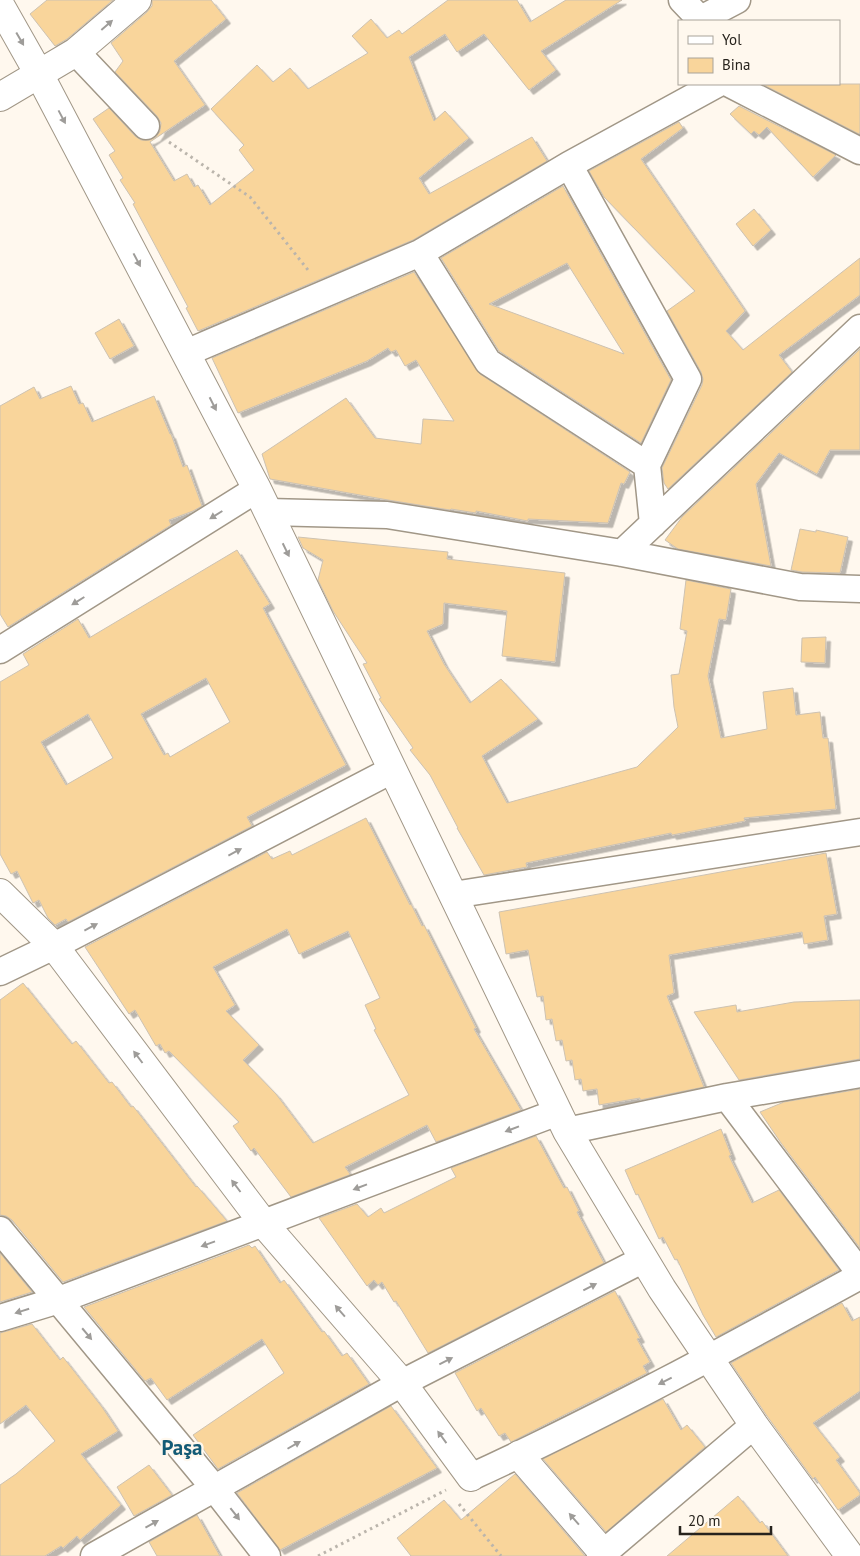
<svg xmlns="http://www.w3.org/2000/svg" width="860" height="1556" viewBox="0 0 860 1556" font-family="'PT Sans',sans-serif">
<defs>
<filter id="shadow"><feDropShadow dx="4.5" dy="4.5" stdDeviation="0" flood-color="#0004"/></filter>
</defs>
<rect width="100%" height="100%" fill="#fff8ee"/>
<path fill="#f9d59b" stroke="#cdc2b2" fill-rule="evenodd" filter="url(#shadow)" d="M47 0H113L67 39 55 46 30 14Z
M152 0H211L226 19 174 61 205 105 150 142 174 181 187 174 194 187 198 185 210 205 254 170 239 150 244 145 211 109 257 65 273 82 290 68 308 89 368 53 352 36 371 19 387 38 399 30 402 34 448 0H517L530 22 566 0H622L541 51 556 70 529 90 484 34 457 52 445 34 409 57 434 121 445 111 469 138 419 178 429 194 532 137 547 161 413 240 198 331 186 308 188 307 133 204 135 203 120 180 123 178 109 155 115 151 93 119 109 108 135 136 141 140H150L156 137 160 131 161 123 157 116 115 72 123 61 111 43 147 12 152 6Z
M762 84H860V132L859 134Z
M739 106 836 155 813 177 767 127 759 135 754 131 751 134 730 114Z
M679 122 683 128 641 159 745 311 726 331 743 350 860 258V295L779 355 792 372 668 489 664 483 662 468 702 385 703 379 701 372 667 311 695 291 604 197 589 171Z
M563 186 671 380 641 443 499 351 441 258ZM567 263 624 354 489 304Z
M754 209 771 230 753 246 736 224Z
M414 272 480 374 630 472 624 484 621 483 608 523 528 519V521L476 511V513L451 509 450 510 388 500 270 479 262 454 346 398 375 438 421 444 423 419 454 421 416 360 405 366 396 350 391 352 388 348 367 361 238 413 212 358Z
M119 319 134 346 110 359 95 333Z
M860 349V450H830L817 474 779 453 756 484 771 566 678 549 665 540 682 517Z
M71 386 79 404 83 403 92 422 154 396 170 434H171L183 467 187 465 202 506 193 511 169 520 171 525 8 627 0 614V406L34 387 40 399Z
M800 529 816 532V530L848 537 840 573 802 572 791 570Z
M298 537 448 552 447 559 565 573 555 662 502 656 507 611 444 603 443 624 427 631 444 664 470 703 501 679 538 719 482 756 507 803 637 767 678 727 674 707 671 675 679 674 687 631 680 629 686 580 731 589 726 620 719 619 708 676 721 738 767 729 763 692 793 688 796 715 820 712 823 738H828L836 809 744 818 745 821 672 835 671 833 526 863 527 867 484 875 457 828H458L430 775 410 750 413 748 379 699 381 698 363 664 367 663 333 611 318 580 323 560 303 548Z
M237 550 270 604 263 608 346 765 247 817 252 826 68 922 66 919 55 925 48 918 39 900 33 903 17 871 11 874 0 854V682L29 665 23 654 78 619 89 638ZM206 678 230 722 170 757 168 753 164 755 141 714ZM88 714 113 758 66 785 41 742Z
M826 637 825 663 801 662 802 638Z
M366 818 410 905 411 904 422 926 424 925 476 1028 474 1029 521 1110 436 1142 427 1125 345 1167 350 1174 349 1175 291 1197 254 1148 251 1151 233 1126 239 1122 169 1051 165 1053 160 1044 156 1046 135 1010 129 1014 85 947 267 852 272 859 290 851 292 855ZM287 929 299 954 348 931 380 998 365 1005 376 1029 374 1030 409 1095 313 1143 276 1094 243 1060 259 1045 226 1011 235 1005 213 967Z
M826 853 837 914 824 916 828 940 804 944 802 932 669 955 674 993 667 996 704 1087 640 1100V1098L599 1105 597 1089 583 1091 581 1079 575 1080 572 1060 566 1061 562 1040 556 1041 552 1019 546 1020 543 996 537 997 528 950 506 954 499 912Z
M23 983 72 1044 76 1041 109 1083 112 1082 131 1107 133 1106 196 1187 197 1186 227 1221 63 1282 12 1220 6 1216 0 1215V1000Z
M860 1000V1059L739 1080 694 1012 736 1005 737 1012 794 1002Z
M860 1089V1248L781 1143 760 1112 784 1102Z
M721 1129 731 1155 729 1156 752 1203 779 1190 839 1270 716 1337 703 1315 677 1259 675 1260 663 1237 659 1239 638 1194 636 1195 625 1170Z
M536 1136 564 1188 567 1187 579 1211 577 1212 604 1263 428 1353 396 1301 394 1302 382 1282 378 1285 374 1280 367 1286 319 1218 357 1204 368 1217 381 1208 384 1213 456 1177 451 1168Z
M249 1245 252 1248 255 1246 280 1283 284 1280 322 1332 324 1331 342 1356 347 1353 369 1384 218 1469 193 1435 284 1373 262 1339 167 1400 151 1378 145 1381 84 1307Z
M0 1253 32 1292 0 1302Z
M615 1291 640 1338 637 1339 650 1362 643 1366 647 1373 511 1442 505 1433 499 1436 481 1408 477 1411 455 1373Z
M842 1303 852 1321 860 1317V1391L813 1423 840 1457 836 1460 860 1493V1495L838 1510 815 1477 813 1479 767 1416 731 1363Z
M32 1324 60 1360 63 1357 102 1407 118 1431 81 1454 121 1505 80 1540 77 1536 63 1548 61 1546 45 1556H0V1485L16 1474 55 1441 26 1405 0 1424V1333Z
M663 1399 681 1430 687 1425 705 1447 606 1532 543 1459Z
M391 1406 437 1468 280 1550 237 1493Z
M149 1465 172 1495 134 1516 117 1487Z
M515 1474 585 1556H411L397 1538 444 1500 461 1520Z
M738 1496 760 1523 762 1521 788 1556H667Z
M197 1515 220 1556H157L149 1542Z"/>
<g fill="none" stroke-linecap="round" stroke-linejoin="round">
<g stroke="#a19787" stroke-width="29">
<path id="street" d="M682 0 702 21
M701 19 737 0
M76 52 146 126
M730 84 860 151
M569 165 688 379 647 465 653 524
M420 253 488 362 647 465
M186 353 420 253 569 165 717 84
M268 512 387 515 622 553 800 587 860 589
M622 553 860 328
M0 650 257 489
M453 895 860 832
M0 972 54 946 392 770
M727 1097 860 1273
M567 1131 727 1097 860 1074
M0 1230 215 1489 267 1556
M0 1318 59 1300 558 1112
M471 1477C604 1416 732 1346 860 1276
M94 1556 402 1383 644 1259
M600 1556 754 1425"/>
</g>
<g stroke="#a19787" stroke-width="30">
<path id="secondary" d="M0 5 39 74 257 489 567 1131 662 1289 754 1425 850 1556
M0 97 76 52 137 0
M0 893 54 946 264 1224 402 1383 471 1477
M519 1455 606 1556"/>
</g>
<path stroke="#bbb5ac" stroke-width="3" stroke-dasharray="2.5 4" stroke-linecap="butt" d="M169 142 250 197 308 270
M459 1504 501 1556
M318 1556 446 1490"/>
<use href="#street" stroke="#fff" stroke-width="26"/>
<use href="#secondary" stroke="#fff" stroke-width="28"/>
</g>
<defs><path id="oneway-solid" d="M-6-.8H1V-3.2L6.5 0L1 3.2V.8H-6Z" transform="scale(1.25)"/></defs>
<g fill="#9e9c99">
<use href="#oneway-solid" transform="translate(107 25) rotate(-41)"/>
<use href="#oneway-solid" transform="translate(20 39) rotate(60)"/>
<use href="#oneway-solid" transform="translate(62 117) rotate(62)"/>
<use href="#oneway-solid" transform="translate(137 260) rotate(62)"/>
<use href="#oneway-solid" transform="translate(213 404) rotate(63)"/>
<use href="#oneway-solid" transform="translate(216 515) rotate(148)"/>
<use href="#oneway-solid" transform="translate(286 550) rotate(64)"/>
<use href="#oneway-solid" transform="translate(78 601) rotate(148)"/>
<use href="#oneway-solid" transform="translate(235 852) rotate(-28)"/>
<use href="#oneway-solid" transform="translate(91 927) rotate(-28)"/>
<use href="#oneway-solid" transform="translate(138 1057) rotate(-127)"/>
<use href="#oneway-solid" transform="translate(512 1129) rotate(159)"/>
<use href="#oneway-solid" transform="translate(236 1186) rotate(-127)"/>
<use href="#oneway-solid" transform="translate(360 1187) rotate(159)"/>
<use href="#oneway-solid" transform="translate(208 1244) rotate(160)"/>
<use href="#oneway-solid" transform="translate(590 1287) rotate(-27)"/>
<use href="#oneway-solid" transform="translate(22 1311) rotate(163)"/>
<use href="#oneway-solid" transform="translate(340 1311) rotate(-131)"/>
<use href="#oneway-solid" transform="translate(87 1334) rotate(50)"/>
<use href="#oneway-solid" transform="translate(446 1361) rotate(-27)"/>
<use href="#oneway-solid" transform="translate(665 1381) rotate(153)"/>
<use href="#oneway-solid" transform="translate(442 1437) rotate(-126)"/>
<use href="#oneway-solid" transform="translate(294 1445) rotate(-30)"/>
<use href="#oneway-solid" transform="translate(235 1514) rotate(52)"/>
<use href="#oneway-solid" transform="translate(574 1519) rotate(-131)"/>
<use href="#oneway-solid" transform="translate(152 1524) rotate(-29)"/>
</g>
<g text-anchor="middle" stroke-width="4.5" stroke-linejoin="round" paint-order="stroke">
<g font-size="21" font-weight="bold" fill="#135b76" stroke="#fff8ee">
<text x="182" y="1455">Paşa</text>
</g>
</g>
<rect x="678" y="20" width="162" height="65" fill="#fff8ee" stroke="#a9a39a"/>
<rect x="688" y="36" width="25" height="8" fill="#ffffff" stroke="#a9a39a"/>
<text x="722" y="45" font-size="15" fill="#27231d">Yol</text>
<rect x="688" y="58" width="25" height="15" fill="#f9d59b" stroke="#a9a39a"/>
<text x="722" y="70" font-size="15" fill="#27231d">Bina</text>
<path d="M680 1526v8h91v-8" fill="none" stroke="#27231d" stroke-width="2.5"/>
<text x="688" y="1526" font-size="15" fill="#27231d" stroke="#fff8ee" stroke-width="4" paint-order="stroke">20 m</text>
</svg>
